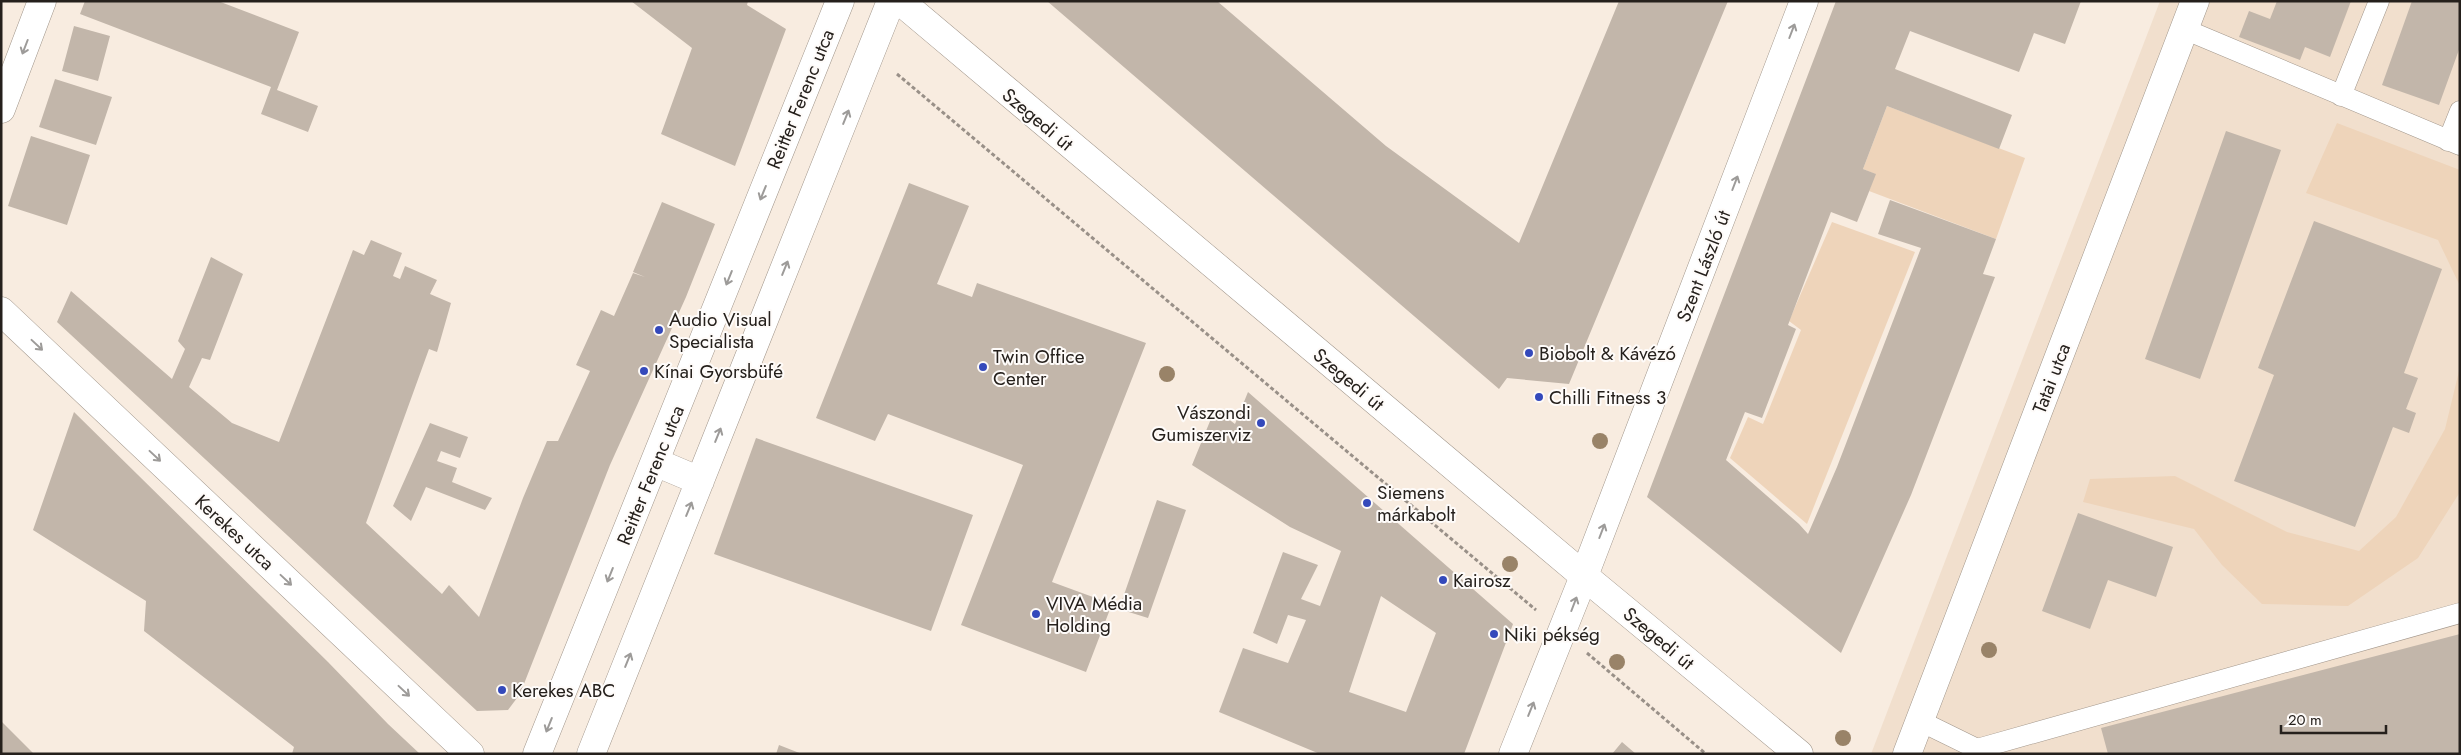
<svg xmlns="http://www.w3.org/2000/svg" width="2461" height="755" viewBox="0 0 2461 755" font-family="Jost,sans-serif">
<rect width="100%" height="100%" fill="#f8ece0"/>
<path fill="#f1dfcd" d="M2160 1H2460V754H1871Z"/>
<path fill="#eed4ba" d="M1887 106 2025 158 1996 239 1869 191 1875 174 1863 169Z
M2337 123 2460 170V286L2438 240 2306 193Z
M1832 222 1915 252 1807 524 1730 458 1748 417 1763 424 1801 330 1789 321Z
M2460 367V492L2418 558 2348 606 2262 604 2222 565 2194 529 2083 502 2090 479 2175 476 2287 532 2359 551 2396 517 2445 429Z"/>
<path fill="#c2b6aa" fill-rule="evenodd" d="M85 1H218L299 32 277 90 318 106 308 132 261 114 271 87 80 14Z
M631 1H748L747 5 786 29 735 166 661 134 692 48Z
M1047 1H1217L1386 146 1519 243 1619 1H1728L1569 384 1507 378 1499 389Z
M1836 1H2081L2065 44 2034 33 2019 72 1910 31 1895 69 2012 115 1999 149 1887 106 1863 169 1876 174 1857 222 1831 212 1788 325 1796 329 1762 418 1745 412 1739 427 1726 460 1799 524 1808 534 1837 467 1921 248 1878 234 1890 200 1996 239 1983 274 1995 277 1911 495 1841 653 1647 497Z
M2277 1H2351L2330 57 2305 47 2300 60 2239 37 2249 11 2270 19Z
M2412 1H2460V47L2439 105 2382 85Z
M74 26 110 36 98 81 62 71Z
M55 79 112 97 96 145 39 127Z
M2226 131 2281 150 2200 379 2145 359Z
M31 136 90 155 67 225 8 206Z
M909 183 969 206 937 284 972 297 977 283 1146 343 1052 582 1112 604 1086 672 961 625 1023 465 888 414 875 441 816 418Z
M662 202 715 224 686 297 610 465 520 694 508 710 477 711 57 322 71 291 172 379 185 349 178 341 211 257 243 274 210 360 202 358 189 387 232 423 279 442 353 250 364 255 371 240 402 253 393 276 400 279 405 266 437 280 430 294 451 303 437 352 429 349 366 523 442 594 449 585 479 617 523 498 547 441H558L590 371 576 365 601 310 614 316 633 273 645 277 633 272Z
M2314 221 2442 269 2404 373 2418 378 2406 409 2416 413 2409 433 2393 427 2355 527 2234 481 2274 375 2258 368Z
M1248 392 1513 624 1464 754H1320L1219 712 1243 648 1288 663 1306 620 1288 615 1277 644 1253 633 1283 552 1318 565 1301 599 1320 606 1341 551 1290 527 1192 465 1215 409 1235 424ZM1381 596 1436 633 1406 712 1349 692Z
M74 412 328 662 388 724 420 754H292L294 747 144 631 146 601 33 530Z
M430 423 468 437 460 458 441 451 437 461 457 468 452 482 492 498 485 510 426 487 411 521 393 506Z
M756 438 973 515 931 631 714 554Z
M1157 500 1186 510 1148 618 1119 609Z
M2078 513 2173 547 2156 597 2108 580 2090 629 2042 611Z
M2460 634V754H2108L2101 728Z
M1 721 34 754H1Z
M1622 742 1636 754H1612Z
M779 745 802 754H776Z"/>
<g fill="none" stroke-linecap="round" stroke-linejoin="round">
<g stroke="#a1968b" stroke-width="21">
<path id="lane" d="M2184 29 2460 145
M2341 96 2379 1
M2448 141 2460 111
M1920 721 1977 749 2460 613"/>
</g>
<g stroke="#a1968b" stroke-width="29">
<path id="street" d="M900 1 1584 576 1799 754
M1 109 42 1
M1 311 470 754
M1513 754 1584 576 1804 1
M1907 754 2195 1"/>
</g>
<g stroke="#a1968b" stroke-width="29">
<path id="secondary" d="M655 462 700 481
M537 754 840 1
M591 754 891 1"/>
</g>
<path stroke="#999088" stroke-width="3" stroke-dasharray="4 2.5" stroke-linecap="butt" d="M897 74 1536 610
M1587 653 1706 754"/>
<use href="#lane" stroke="#fff" stroke-width="20"/>
<use href="#street" stroke="#fff" stroke-width="28"/>
<use href="#secondary" stroke="#fff" stroke-width="28"/>
</g>
<g fill="#998368">
<circle cx="1167" cy="374" r="8"/>
<circle cx="1600" cy="441" r="8"/>
<circle cx="1510" cy="564" r="8"/>
<circle cx="1989" cy="650" r="8"/>
<circle cx="1617" cy="662" r="8"/>
<circle cx="1843" cy="738" r="8"/>
</g>
<defs><path id="oneway-shaft" d="M-6 0H5M1.5-3L5.5 0L1.5 3" fill="none" stroke-width="1.6" stroke-linecap="round" stroke-linejoin="round" transform="scale(1.25)"/></defs>
<g stroke="#9d9b99">
<use href="#oneway-shaft" transform="translate(1792 31) rotate(-69)"/>
<use href="#oneway-shaft" transform="translate(25 47) rotate(111)"/>
<use href="#oneway-shaft" transform="translate(846 117) rotate(-68)"/>
<use href="#oneway-shaft" transform="translate(1735 183) rotate(-69)"/>
<use href="#oneway-shaft" transform="translate(763 193) rotate(112)"/>
<use href="#oneway-shaft" transform="translate(785 268) rotate(-68)"/>
<use href="#oneway-shaft" transform="translate(729 278) rotate(112)"/>
<use href="#oneway-shaft" transform="translate(37 345) rotate(43)"/>
<use href="#oneway-shaft" transform="translate(718 435) rotate(-68)"/>
<use href="#oneway-shaft" transform="translate(155 456) rotate(43)"/>
<use href="#oneway-shaft" transform="translate(689 509) rotate(-68)"/>
<use href="#oneway-shaft" transform="translate(1602 531) rotate(-69)"/>
<use href="#oneway-shaft" transform="translate(610 575) rotate(112)"/>
<use href="#oneway-shaft" transform="translate(286 580) rotate(43)"/>
<use href="#oneway-shaft" transform="translate(1574 604) rotate(-69)"/>
<use href="#oneway-shaft" transform="translate(628 660) rotate(-68)"/>
<use href="#oneway-shaft" transform="translate(404 691) rotate(43)"/>
<use href="#oneway-shaft" transform="translate(1531 709) rotate(-68)"/>
<use href="#oneway-shaft" transform="translate(549 725) rotate(112)"/>
</g>
<g fill="#3449bb" stroke="#fefbf9" stroke-width="2">
<circle cx="659" cy="330" r="5"/>
<circle cx="1529" cy="353" r="5"/>
<circle cx="983" cy="367" r="5"/>
<circle cx="644" cy="371" r="5"/>
<circle cx="1539" cy="397" r="5"/>
<circle cx="1261" cy="423" r="5"/>
<circle cx="1367" cy="503" r="5"/>
<circle cx="1443" cy="580" r="5"/>
<circle cx="1036" cy="614" r="5"/>
<circle cx="1494" cy="634" r="5"/>
<circle cx="502" cy="690" r="5"/>
</g>
<g text-anchor="middle" stroke-width="4" stroke-linejoin="round" paint-order="stroke">
<g font-size="19" fill="#25201c" stroke="#fefbf9">
<text transform="translate(800 99) rotate(-68)" y="7">Reitter Ferenc utca</text>
<text transform="translate(1038 119) rotate(40)" y="7">Szegedi út</text>
<text transform="translate(1703 266) rotate(-69)" y="7">Szent László út</text>
<text transform="translate(2051 378) rotate(-69)" y="7">Tatai utca</text>
<text transform="translate(1349 379) rotate(40)" y="7">Szegedi út</text>
<text transform="translate(650 475) rotate(-68)" y="7">Reitter Ferenc utca</text>
<text transform="translate(235 532) rotate(43)" y="7">Kerekes utca</text>
<text transform="translate(1659 638) rotate(40)" y="7">Szegedi út</text>
</g>
<g font-size="19" fill="#25201c" stroke="#fefbf9" text-anchor="start">
<text x="669" y="326">Audio Visual<tspan x="669" dy="22">Specialista</tspan></text>
<text x="1539" y="360">Biobolt &amp; Kávézó</text>
<text x="993" y="363">Twin Office<tspan x="993" dy="22">Center</tspan></text>
<text x="654" y="378">Kínai Gyorsbüfé</text>
<text x="1549" y="404">Chilli Fitness 3</text>
<text x="1251" y="419" text-anchor="end">Vászondi<tspan x="1251" dy="22">Gumiszerviz</tspan></text>
<text x="1377" y="499">Siemens<tspan x="1377" dy="22">márkabolt</tspan></text>
<text x="1453" y="587">Kairosz</text>
<text x="1046" y="610">VIVA Média<tspan x="1046" dy="22">Holding</tspan></text>
<text x="1504" y="641">Niki pékség</text>
<text x="512" y="697">Kerekes ABC</text>
</g>
</g>
<rect width="2461" height="755" fill="none" stroke="#25201c" stroke-width="5"/>
<path d="M2281 725v8h105v-8" fill="none" stroke="#25201c" stroke-width="2.5"/>
<text x="2288" y="725" font-size="15" fill="#25201c" stroke="#fefbf9" stroke-width="4" paint-order="stroke">20 m</text>
</svg>
